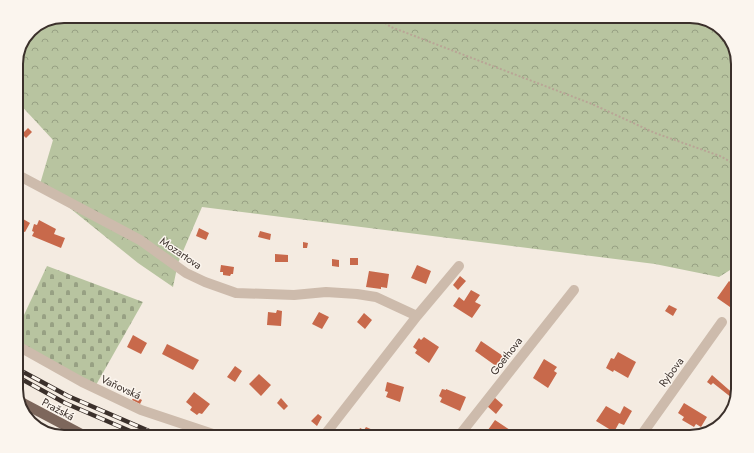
<svg xmlns="http://www.w3.org/2000/svg" width="754" height="453" viewBox="0 0 754 453" font-family="Jost,sans-serif">
<defs>
<pattern id="forest-crowns" width="20" height="18" patternUnits="userSpaceOnUse"><rect width="20" height="18" fill="#b8c4a0"/><path d="M2 6a3 3 0 1 1 6 0M12 15a3 3 0 1 1 6 0" fill="none" stroke="#97a083"/></pattern>
<pattern id="cemetery-stones" width="16" height="16" patternUnits="userSpaceOnUse"><rect width="16" height="16" fill="#b8c4a0"/><path d="M2 7V4a2 2 0 0 1 4 0v3zM10 15v-3a2 2 0 0 1 4 0v3z" fill="#97a083"/></pattern>
</defs>
<rect width="100%" height="100%" fill="#f4ebe1"/>
<path fill="url(#forest-crowns)" d="M64 16H690C722 25 728 29 738 61V265L719 277 655 264 202 207 178 263 173 287 138 263 40 184 53 140 16 100V61L30 30Z"/>
<path fill="url(#cemetery-stones)" d="M47 266 143 302 96 385 16 342V332Z"/>
<path fill="#c8694b" d="M28 128 32 132 26 138 22 134Z
M16 215 30 223 25 232 22 231 19 236 16 234Z
M39 220 56 229 54 234 65 238 61 248 32 236 34 232 32 231 34 224 37 225Z
M199 228 209 233 206 240 196 236Z
M260 231 271 234 270 240 258 237Z
M303 242 308 243 307 248H303Z
M275 254 288 255V262H275Z
M350 258H358V265H350Z
M332 259 339 260V267L332 266Z
M221 265 234 267 233 274H231L230 276 223 275V272H220Z
M417 265 431 271 426 284 411 278Z
M369 271 389 274 387 288 381 287V289L366 287Z
M460 276 466 281 458 290 453 285Z
M729 281 738 288V296L730 307 717 298Z
M471 290 480 295 475 302 481 305 472 318 453 306 459 297 464 301Z
M669 305 677 309 673 316 665 311Z
M277 310 282 311 281 326 267 325 268 312 276 313Z
M319 312 329 317 322 329 312 324Z
M364 313 372 320 365 329 357 322Z
M133 335 147 343 141 354 127 347Z
M424 337 439 347 429 363 415 353 417 350 413 347 419 338 421 340Z
M481 341 503 356 496 366 475 351Z
M167 344 199 360 193 370 162 354Z
M618 352 636 362 628 378 614 370 613 372 606 368 611 358 614 359Z
M544 359 557 367 554 371 557 373 548 388 533 378Z
M235 366 242 371 235 382 227 377Z
M259 374 271 385 261 396 249 384Z
M712 375 736 396 734 405 730 401 732 398 713 383 711 385 707 382Z
M387 382 404 387 400 402 386 397 388 392 385 391Z
M442 389 446 390V389L466 397 460 411 440 402 442 398 439 396Z
M194 392 210 404 202 414 199 413 197 415 190 410 192 407 186 402Z
M134 396 142 400 140 404 132 400Z
M494 397 503 405 496 414 487 406Z
M281 398 288 406 284 410 277 403Z
M684 403 707 417 701 427 696 424 694 427 682 420 684 417 678 413Z
M606 406 620 414 624 406 632 411 624 425 619 423 614 432 596 421Z
M318 414 322 417 317 426 311 421Z
M495 420 513 432 511 435 514 437H483Z
M366 427 382 434 381 437H362L357 435 360 428 364 430Z
M441 429 450 433 448 437 439 435Z"/>
<g fill="none" stroke-linecap="round" stroke-linejoin="round">
<path stroke="#b9a596" stroke-width="2" stroke-dasharray="2 2" stroke-linecap="butt" d="M375 16 391 27 592 104 655 133 720 156 738 166"/>
<path stroke="#cdbbac" stroke-width="10" d="M16 174 140 240 186 273 205 282 236 293 294 295 326 292 357 294 376 297 417 316
M16 345 82 382 141 410 222 437
M323 437 417 316 459 266
M458 437 574 290
M640 437 722 322"/>
<path stroke="#7d675c" stroke-width="10" d="M19 401 87 437"/>
<g stroke="#3b302b" stroke-width="4.5">
<path id="rail" d="M16 368 68 396 163 437
M16 376 65 403 144 437"/>
</g>
<use href="#rail" stroke="#fbf5ee" stroke-width="3" stroke-dasharray="9" stroke-linecap="butt"/>
</g>
<g text-anchor="middle" stroke-width="3" stroke-linejoin="round" paint-order="stroke">
<g font-size="11" fill="#3b302b" stroke="#fbf5ee">
<text transform="translate(181 253) rotate(34)" y="4">Mozartova</text>
<text transform="translate(506 356) rotate(-52)" y="4">Goethova</text>
<text transform="translate(671 372) rotate(-54)" y="4">Rybova</text>
<text transform="translate(121 387) rotate(25)" y="4">Vaňovská</text>
<text transform="translate(58 409) rotate(28)" y="4">Pražská</text>
</g>
</g>
<path d="M0 0H754V453H0ZM64 23H690A41 41 0 0 1 731 64V389A41 41 0 0 1 690 430H64A41 41 0 0 1 23 389V64A41 41 0 0 1 64 23Z" fill="#fbf5ee" fill-rule="evenodd"/>
<path fill="none" stroke="#3b302b" stroke-width="2" d="M64 23H690A41 41 0 0 1 731 64V389A41 41 0 0 1 690 430H64A41 41 0 0 1 23 389V64A41 41 0 0 1 64 23Z"/>
</svg>
